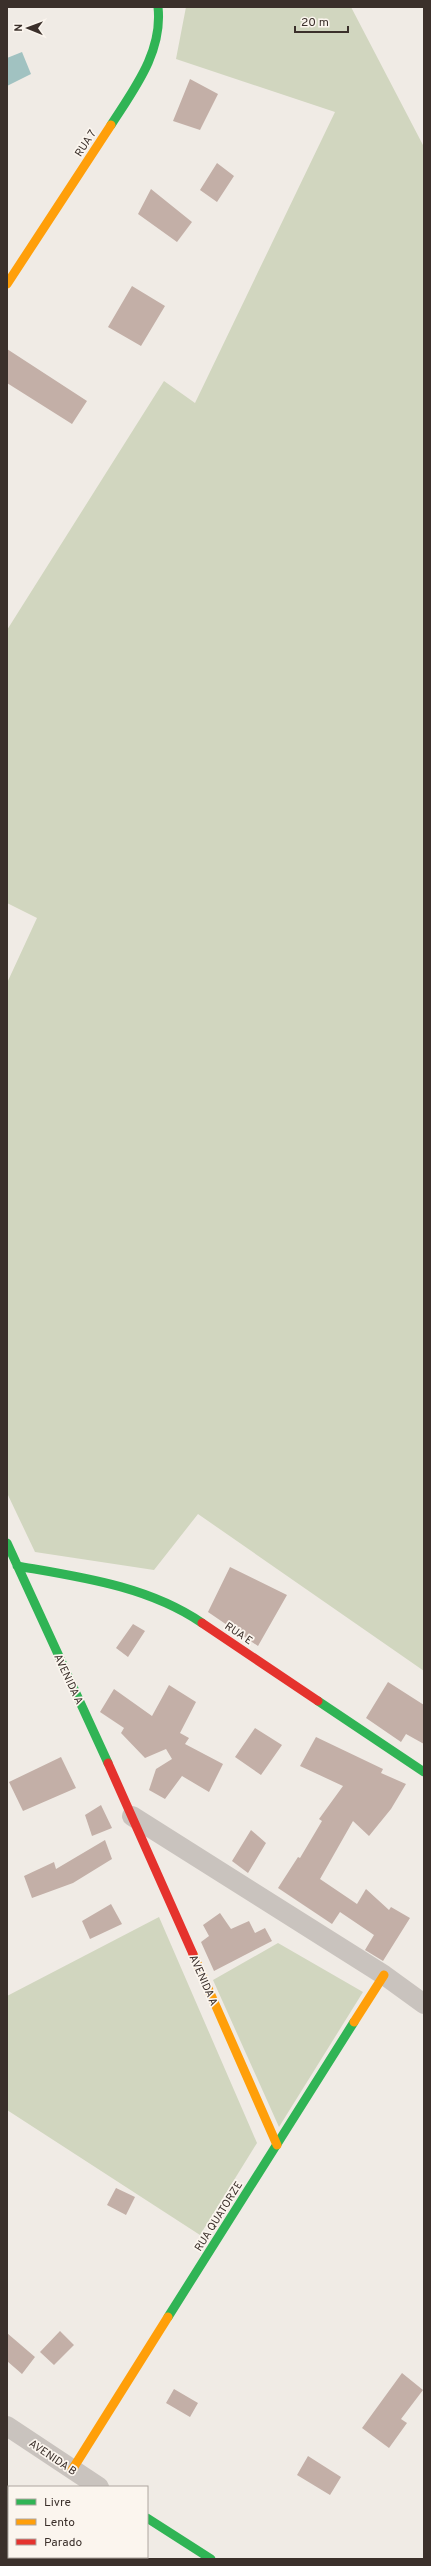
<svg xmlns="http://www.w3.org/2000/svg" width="431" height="2566" viewBox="0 0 431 2566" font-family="Overpass,sans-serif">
<rect width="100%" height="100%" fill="#f0ebe5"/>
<path fill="#d1d6bf" d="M186 7H351L424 147V1671L198 1514 154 1570 35 1552 7 1493V983L37 918 7 903V630L164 381 195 403 335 112 176 59Z
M159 1917 257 2143 200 2235 7 2110V1996Z
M278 1943 363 1992 279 2127 213 1980Z"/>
<path fill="#a1c2c1" d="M22 52 31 74 7 86V58Z"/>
<path fill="#c3afa7" d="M190 79 218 94 200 130 173 121Z
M217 163 234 176 217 202 200 190Z
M151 189 192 222 177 242 138 214Z
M132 286 165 306 141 346 108 327Z
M7 349 87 401 72 424 7 383Z
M230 1567 287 1595 258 1646 208 1612Z
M133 1624 145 1631 128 1657 116 1648Z
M388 1682 424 1705V1744L406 1734 401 1742 366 1718Z
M169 1685 196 1702 180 1733 189 1738 185 1744 223 1764 209 1792 182 1776 165 1799 149 1790 156 1769 172 1759 166 1749 145 1758 121 1733 124 1728 100 1712 114 1689 152 1716Z
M255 1728 282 1745 261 1775 235 1757Z
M316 1737 383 1769 381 1773 406 1784 391 1809 369 1836 353 1821 320 1879 357 1904 366 1889 389 1910 391 1907 410 1918 383 1961 365 1950 374 1935 340 1912 332 1924 278 1888 298 1857 300 1858 322 1821 319 1819 343 1786 300 1766Z
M61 1757 76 1788 23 1811 9 1782Z
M101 1805 112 1828 92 1836 85 1815Z
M251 1830 266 1843 248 1873 232 1861Z
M105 1840 112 1859 73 1883 32 1898 24 1876 54 1862 56 1869Z
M111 1904 122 1924 90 1939 82 1921Z
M220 1913 231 1929 249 1921 255 1933 265 1928 272 1941 214 1971 201 1942 209 1936 203 1925Z
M116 2188 135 2197 126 2215 107 2205Z
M60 2331 74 2345 54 2365 40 2352Z
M7 2333 35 2357 22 2374 7 2361Z
M402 2373 423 2390 401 2419 407 2423 389 2448 362 2428Z
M174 2389 198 2403 190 2417 166 2403Z
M308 2456 341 2477 330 2495 297 2475Z"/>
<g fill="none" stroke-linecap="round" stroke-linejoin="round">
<path stroke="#c9c3be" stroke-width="20" d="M132 1816 384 1975 424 2004
M7 2426 99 2487"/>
<path stroke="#30b455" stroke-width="9" d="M111 125C134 89 163 52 158 7
M7 1543 108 1763
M17 1566C80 1577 148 1586 202 1623
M318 1701 424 1772
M168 2317 354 2022
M147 2518 211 2559"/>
<path stroke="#ff9f0a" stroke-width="9" d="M7 284 111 125
M193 1954 277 2145
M354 2022 384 1975
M72 2470 168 2317"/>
<path stroke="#e5322d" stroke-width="9" d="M202 1623 318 1701
M108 1763 193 1954"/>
</g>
<g text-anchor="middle" stroke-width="3.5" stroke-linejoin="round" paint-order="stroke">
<g font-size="11" fill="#3b302b" stroke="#fbf5ee">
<text transform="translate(85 143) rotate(-57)" y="4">RUA 7</text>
<text transform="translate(239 1633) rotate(34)" y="4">RUA E</text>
<text transform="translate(69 1679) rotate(65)" y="4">AVENIDA A</text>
<text transform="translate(204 1980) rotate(66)" y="4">AVENIDA A</text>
<text transform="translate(218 2216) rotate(-58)" y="4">RUA QUATORZE</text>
<text transform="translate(53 2457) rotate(34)" y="4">AVENIDA B</text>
</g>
</g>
<rect width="431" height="2566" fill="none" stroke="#3b302b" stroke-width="16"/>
<rect x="8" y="2486" width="140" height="72" fill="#fbf5ee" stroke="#aea6a0"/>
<rect x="16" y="2499" width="20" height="6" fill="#30b455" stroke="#aea6a0"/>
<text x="44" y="2506" font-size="12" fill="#3b302b">Livre</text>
<rect x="16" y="2519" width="20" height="6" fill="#ff9f0a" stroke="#aea6a0"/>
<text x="44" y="2526" font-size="12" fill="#3b302b">Lento</text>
<rect x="16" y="2539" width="20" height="6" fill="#e5322d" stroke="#aea6a0"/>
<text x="44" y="2546" font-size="12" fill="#3b302b">Parado</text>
<g transform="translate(28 28) rotate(271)" stroke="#fbf5ee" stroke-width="3" paint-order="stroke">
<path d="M0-3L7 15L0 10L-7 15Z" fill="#3b302b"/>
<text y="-6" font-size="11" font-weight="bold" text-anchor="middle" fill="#3b302b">N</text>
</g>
<path d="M295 26v6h53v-6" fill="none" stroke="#3b302b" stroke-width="2"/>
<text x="301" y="26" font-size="12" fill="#3b302b" stroke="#fbf5ee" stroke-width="3" paint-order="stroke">20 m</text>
</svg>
